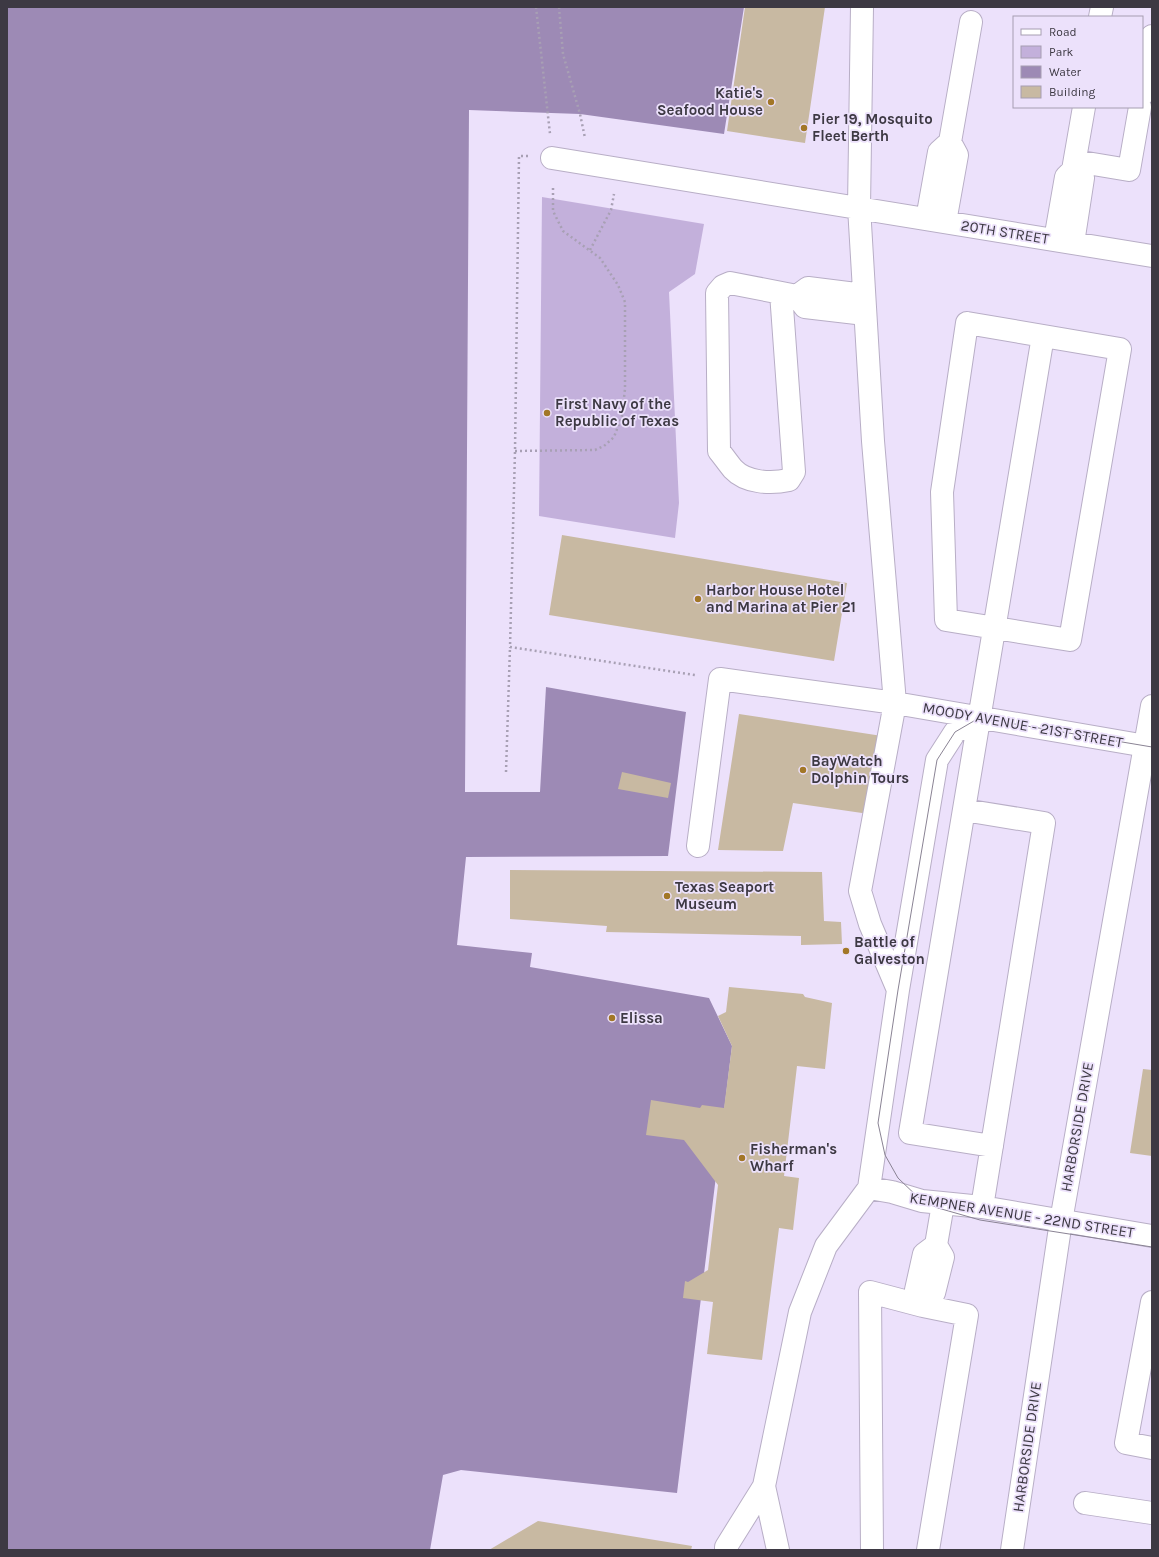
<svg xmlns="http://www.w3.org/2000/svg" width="1159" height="1557" viewBox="0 0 1159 1557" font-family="Karla,sans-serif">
<rect width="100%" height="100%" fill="#ece1fb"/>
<path fill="#c3b0db" d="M542 197 704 224 695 274 669 292 679 503 675 538 539 516Z"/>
<path fill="#9d8ab5" d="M7 7H744L724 134 580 114 469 110 465 792H540L546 687 686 712 668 856 466 857 457 945 532 953 530 967 709 998 732 1046 677 1493 461 1470 443 1475 430 1550H7Z"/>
<path fill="#c8b9a2" d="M745 7H825L805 143 727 131Z
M562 535 847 583 834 661 549 615Z
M739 714 882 736 869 814 793 803 783 851 718 850Z
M622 772 671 783 668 798 618 789Z
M510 870 822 872 824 921 841 922 842 944 801 945V936L606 932 607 926 510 919Z
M729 987 803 994 805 997 832 1003 825 1069 797 1066 784 1176 799 1178 793 1230 779 1228 762 1360 707 1354 713 1302 683 1298 685 1281 688 1282 708 1270 718 1185 684 1140 646 1135 651 1100 700 1108 702 1105 724 1108 732 1046 718 1016 726 1012Z
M1143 1069 1152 1070V1156L1130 1153Z
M538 1521 692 1546 691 1550H489Z"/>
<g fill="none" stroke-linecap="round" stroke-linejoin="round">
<g stroke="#b8aec6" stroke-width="24">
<path id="minor" d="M1100 17 1102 7
M1142 95 1152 36
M950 142 971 22
M552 158 1152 256
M1075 161 1129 170 1140 107
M927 219 939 152 950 142 957 155 945 222
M1055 240 1066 177 1073 170 1084 107
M1073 243 1083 178 1073 170
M781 293 794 472 789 480C771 484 746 483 733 469 728 463 724 457 719 451L717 293 723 286 730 283 797 296
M864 295 808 288 797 296 805 307 865 314
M967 323 1120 349 1070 640 946 620 942 492Z
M964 810 1044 823 982 1207
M698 846 720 679 895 703 1146 746
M898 990 937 760 955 732 979 718
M992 1146 910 1133 1043 336
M869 1188 892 1192 922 1201 982 1207 1152 1236
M924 1300 916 1290 924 1254 936 1245 943 1204
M1152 1302 1126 1443 1152 1448
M923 1306 924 1300 934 1293 943 1257 936 1245
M764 1486 778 1550
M1085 1503 1152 1513
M726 1550V1547L764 1486 800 1312 826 1246 869 1188 898 990 870 924 860 891 895 703 873 441 859 207 862 7
M872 1550 870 1292 923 1306 967 1315 928 1550"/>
</g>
<g stroke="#b8aec6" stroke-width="24">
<path id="major" d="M1012 1550 1061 1221 1152 706"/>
</g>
<path stroke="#a8a0b4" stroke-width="2.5" stroke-dasharray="2 3" stroke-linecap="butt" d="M536 7 550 134
M559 7 563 54 580 114 585 138
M528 156H519L515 451 510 647 695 675
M590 250 611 210 614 194
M515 451 595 450 604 446 614 437 622 416 625 389V302L618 285 600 258 563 231 553 211V185
M506 772 510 647"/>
<use href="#minor" stroke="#fff" stroke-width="22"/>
<use href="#major" stroke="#fff" stroke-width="22"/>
<path stroke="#8a8394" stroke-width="1" d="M1152 747 979 718 955 732 937 760 898 990 878 1123 885 1155 898 1178 922 1201 938 1208 980 1220 1152 1247"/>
</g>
<g fill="#a27727" stroke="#ece1fb" stroke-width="1.5">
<circle cx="771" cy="102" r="4"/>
<circle cx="804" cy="128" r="4"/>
<circle cx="547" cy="413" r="4"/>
<circle cx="698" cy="599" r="4"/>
<circle cx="803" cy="770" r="4"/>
<circle cx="667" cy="896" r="4"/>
<circle cx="846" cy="951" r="4"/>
<circle cx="612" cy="1018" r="4"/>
<circle cx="742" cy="1158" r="4"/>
</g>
<g text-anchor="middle" stroke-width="3.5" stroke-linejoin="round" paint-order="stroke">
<g font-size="15" font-weight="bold" fill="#3d3943" stroke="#ece1fb" text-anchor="start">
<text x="763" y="98" text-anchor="end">Katie's<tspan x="763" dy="17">Seafood House</tspan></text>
<text x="812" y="124">Pier 19, Mosquito<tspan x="812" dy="17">Fleet Berth</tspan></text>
<text x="555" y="409">First Navy of the<tspan x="555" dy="17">Republic of Texas</tspan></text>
<text x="706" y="595">Harbor House Hotel<tspan x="706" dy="17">and Marina at Pier 21</tspan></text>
<text x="811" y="766">BayWatch<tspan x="811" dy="17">Dolphin Tours</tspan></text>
<text x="675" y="892">Texas Seaport<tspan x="675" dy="17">Museum</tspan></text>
<text x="854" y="947">Battle of<tspan x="854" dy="17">Galveston</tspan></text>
<text x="620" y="1023">Elissa</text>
<text x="750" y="1154">Fisherman's<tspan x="750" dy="17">Wharf</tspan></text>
</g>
<g font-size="15" fill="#3d3943" stroke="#ece1fb">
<text transform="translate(1005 232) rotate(9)" y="5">20TH STREET</text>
<text transform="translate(1023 725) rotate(10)" y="5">MOODY AVENUE - 21ST STREET</text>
<text transform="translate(1077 1127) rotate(-80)" y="5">HARBORSIDE DRIVE</text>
<text transform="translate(1022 1215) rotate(9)" y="5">KEMPNER AVENUE - 22ND STREET</text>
<text transform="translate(1027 1447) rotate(-82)" y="5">HARBORSIDE DRIVE</text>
</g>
</g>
<rect width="1159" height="1557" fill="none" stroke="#3d3943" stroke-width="16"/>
<rect x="1013" y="16" width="130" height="92" fill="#ece1fb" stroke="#a69eb1"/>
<rect x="1021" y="29" width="20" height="6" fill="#ffffff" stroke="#a69eb1"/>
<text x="1049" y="36" font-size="12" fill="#3d3943">Road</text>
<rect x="1021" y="46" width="20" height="12" fill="#c3b0db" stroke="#a69eb1"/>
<text x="1049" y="56" font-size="12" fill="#3d3943">Park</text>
<rect x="1021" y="66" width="20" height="12" fill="#9d8ab5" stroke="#a69eb1"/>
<text x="1049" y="76" font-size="12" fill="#3d3943">Water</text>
<rect x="1021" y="86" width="20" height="12" fill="#c8b9a2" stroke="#a69eb1"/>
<text x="1049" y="96" font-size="12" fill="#3d3943">Building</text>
</svg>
